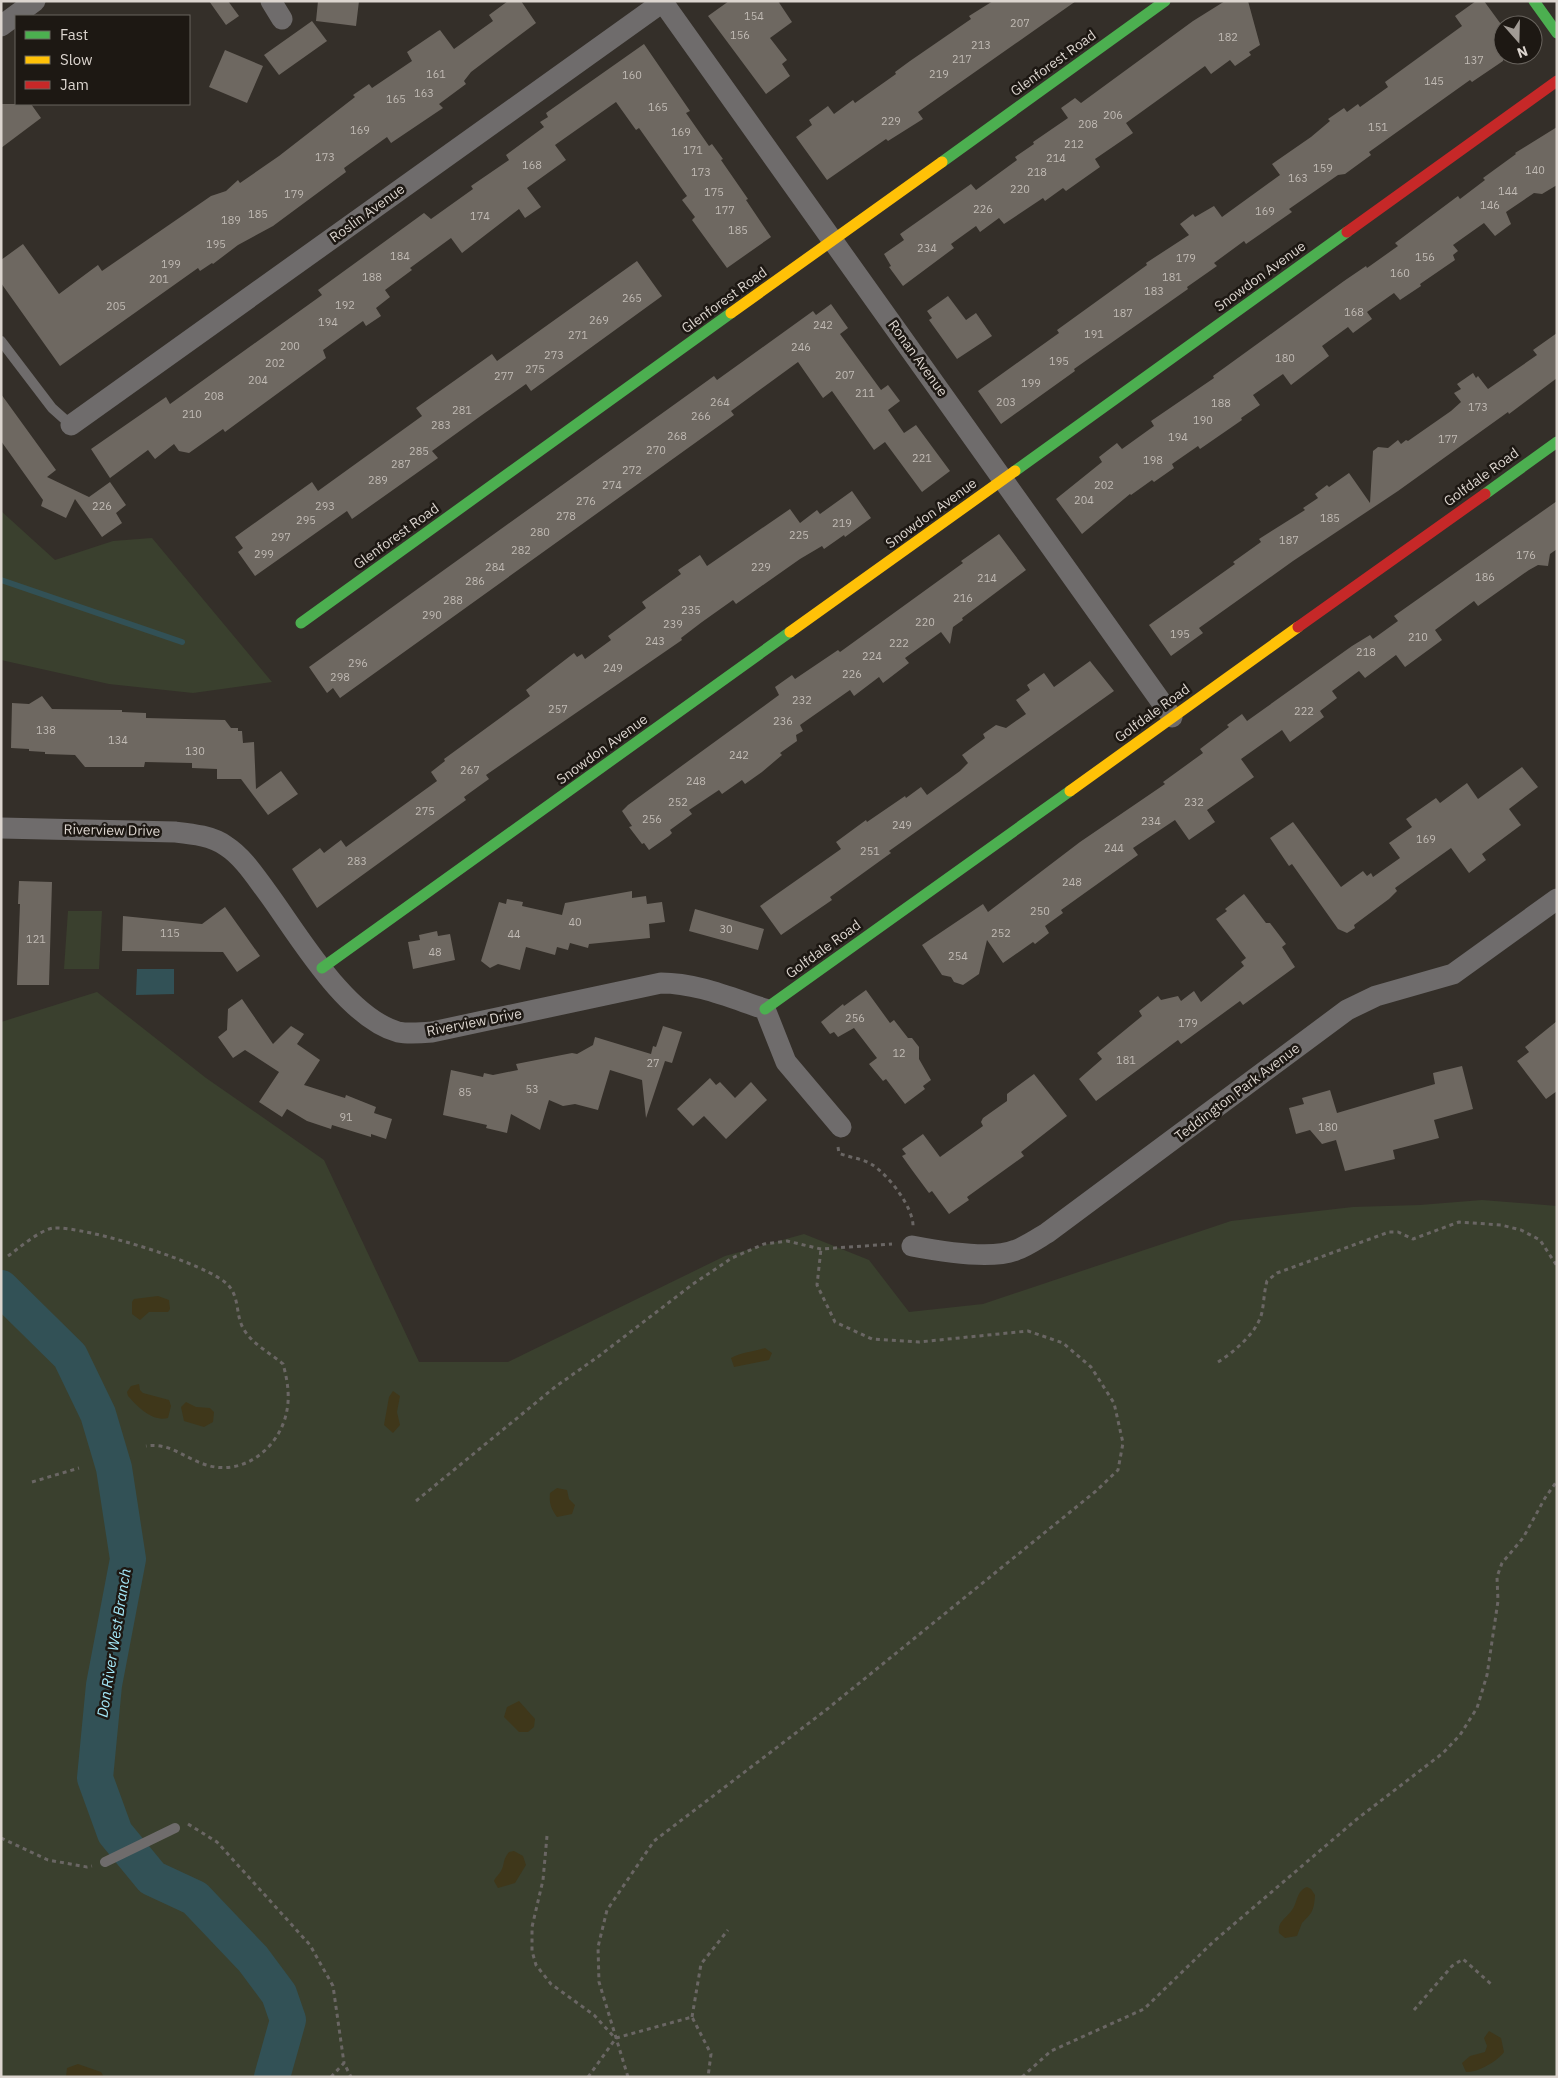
<svg xmlns="http://www.w3.org/2000/svg" width="1558" height="2078" viewBox="0 0 1558 2078" font-family="'IBM Plex Sans',sans-serif">
<rect width="100%" height="100%" fill="#342f29"/>
<path fill="#3a402e" d="M1 511 55 560 113 541 152 538 272 682 193 693 109 684 1 660Z
M68 911H102L99 969H64Z
M97 992 206 1078 324 1160 419 1362H508L725 1256 804 1234 869 1260 909 1312 983 1304 1231 1221 1353 1207 1420 1205 1482 1200 1557 1206V2077H1V1022Z"/>
<path fill="#3f371a" d="M158 1296 169 1300 170 1309 168 1312H149L140 1320 132 1314V1302L134 1299Z
M765 1348 772 1353 769 1360 734 1367 731 1358C742 1352 753 1352 765 1348Z
M139 1384 140 1390 143 1393 169 1400 171 1406 168 1418C152 1422 138 1407 128 1396L127 1392 131 1386Z
M393 1391 400 1396 397 1412 400 1425 393 1433 384 1425 389 1397Z
M186 1402 196 1407 210 1408 214 1412 213 1422 204 1427 184 1421 181 1407Z
M557 1488 567 1490 569 1499 575 1505 572 1514 557 1517C551 1509 549 1503 550 1493Z
M519 1701 535 1719 534 1727 528 1732H519L504 1717 507 1707Z
M514 1851 523 1856 526 1865 515 1883 498 1888 494 1881C496 1876 499 1875 501 1871 505 1864 502 1861 509 1852Z
M1307 1887 1311 1889 1315 1895C1314 1911 1312 1913 1302 1923L1297 1936 1285 1938 1279 1933C1277 1921 1287 1918 1292 1910 1298 1902 1296 1891 1307 1887Z
M1489 2031 1501 2038 1504 2052C1498 2061 1477 2073 1466 2072L1462 2063 1470 2056 1485 2052 1487 2046 1484 2038Z
M78 2064 101 2072 104 2077H66L67 2068Z"/>
<path fill="#325156" d="M137 969H174V994L136 995Z"/>
<g fill="none" stroke-linecap="round" stroke-linejoin="round">
<path stroke="#325156" stroke-width="6" d="M1 580 182 642"/>
<path stroke="#325156" stroke-width="36" d="M1 1288 70 1356 98 1414 114 1468 128 1559 104 1685 95 1778 115 1833 152 1878 195 1898 253 1959 279 1994 288 2020 272 2077"/>
</g>
<path fill="#6e6861" d="M209 1H228L239 16 226 25Z
M318 1H359L356 26 316 21Z
M508 1H521L536 23 471 72 464 81 466 84 439 104 443 108 391 143 387 137 344 168 346 172 273 226 238 245 213 264 212 263 200 271 198 268 60 366 1 283V260L23 244 59 294 98 265 102 271 211 196 226 191 238 180 240 183 279 156 355 97 353 95 369 84 372 88 412 61 407 52 438 31 440 30 454 49 493 21 489 15Z
M729 1H778L792 22 770 38 787 60 782 64 790 76 766 94 708 16Z
M993 1H1076L918 112 923 119 888 141 886 139 827 180 796 137 812 125 809 120 828 106 834 114 853 100 855 103 896 74 895 72 910 61 971 19 969 16Z
M1225 1H1248L1260 45 1249 52 1251 55 1235 66 1230 60 1211 74 1205 66 1126 123 1133 133 1095 159 1100 167 1066 191 1063 188 1045 201 1043 198 1004 224 999 218 980 232 976 226 951 244 954 248 903 286 889 267 891 266 884 254 904 240 900 234 971 184 976 190 1017 160 1015 157 1034 144 1033 142 1068 118 1061 108 1075 98 1081 103 1193 21Z
M1476 1H1484L1503 27V61L1472 82 1470 80 1369 152 1371 155 1345 174 1338 175 1289 209 1292 212 1246 244 1244 241 1214 263 1217 266 1187 287 1188 289 1074 369 1075 371 1001 424 978 391 1059 333 1057 330 1147 265 1146 263 1189 235 1180 224 1193 214 1195 217 1214 206 1222 217 1280 175 1272 164 1311 137 1330 121 1328 119 1344 108 1347 112 1358 104 1360 107 1388 87 1385 82 1462 26 1455 16Z
M312 21 327 41 279 75 264 55Z
M644 44 690 111 686 113 709 146 712 144 723 159 721 160 748 199 746 200 771 237 727 268 692 220 695 217 682 200 687 196 639 128 636 130 616 102 555 145 566 160 527 188 541 207 525 218 519 209 462 253 451 238 410 268 412 270 385 290 390 297 376 308 381 316 366 326 363 321 323 350 326 358 225 432 223 429 189 453 179 451 174 444 155 459 148 450 110 478 91 449 166 397 170 404 322 295 318 290 424 213 431 219 473 189 471 186 509 160 506 155 544 127 540 122 548 117 546 113Z
M225 50 263 66 247 103 209 87Z
M1 104H31L41 118 1 148Z
M1557 127V185L1542 194 1534 193 1506 212 1511 224 1495 236 1484 223 1453 245 1458 251 1453 255 1455 260 1420 284 1421 286 1400 300 1394 293 1367 312 1372 319 1353 333 1348 327 1322 346 1329 356 1291 385 1283 374 1253 395 1260 405 1241 418 1242 420 1200 449 1198 446 1172 464 1174 468 1154 482 1152 480 1131 495 1130 494 1082 534 1056 499 1102 462 1099 457 1117 443 1122 449 1154 426 1151 421 1214 378 1213 376 1344 281 1366 266 1367 268 1398 246 1395 243 1458 196 1460 199 1485 180 1483 178 1516 154 1515 153Z
M637 261 662 296 531 391 526 384 482 415 432 451 438 458 352 519 347 511 255 576 238 552 243 548 235 537 312 482 318 491 422 416 416 408 492 354 497 361Z
M948 296 966 320 976 313 992 336 957 359 929 320 932 318 927 311Z
M831 304 848 328 840 334 881 390 888 385 900 401 888 410 904 433 916 425 950 471 922 492 885 442 874 450 832 391 823 398 798 362 731 411 734 415 386 665 340 698 333 688 327 693 309 667 714 376 717 380 813 311 816 315Z
M1557 333V378L1509 414 1508 412 1398 491 1293 561 1199 628 1203 633 1171 656 1149 625 1235 564 1233 562 1261 542 1259 539 1305 510 1303 508 1318 498 1315 494 1327 485 1329 487 1349 473 1370 503 1373 451 1378 447 1388 448 1398 440 1401 444 1406 440 1408 441 1451 411 1461 402 1454 393 1461 389 1457 384 1473 373 1476 378 1478 376 1488 389 1537 355 1533 350Z
M1 394 56 470 47 477 89 497 110 482 126 505 116 513 122 523 102 537 75 499 66 518 41 506 43 500 1 441Z
M852 491 871 518 845 537 844 535 824 549 822 546 800 559 736 604 733 600 702 622 681 638 682 640 486 775 489 779 464 797 466 800 317 908 292 869 320 848 324 853 341 840 346 847 437 781 431 772 445 761 444 759 530 696 526 690 574 653 577 657 582 654 585 659 611 640 608 636 646 608 642 602 681 574 678 570 700 555 707 566 790 509 800 523 817 510 820 514Z
M1557 501V549L1550 554 1548 566 1538 565 1529 570 1478 606 1474 601 1435 630 1442 640 1405 667 1396 655 1365 678 1359 671 1332 691 1337 698 1320 711 1324 717 1290 742 1282 730 1241 759 1254 777 1207 810 1215 822 1189 840 1175 820 1133 848 1138 855 1061 910 1063 913 1045 926 1049 933 1035 944 1033 942 1003 963 987 940 979 974 963 985 954 982 951 977 942 975 922 945 983 904 988 912 1080 842 1165 784 1163 782 1203 753 1200 749 1229 727 1227 725 1242 714 1247 721 1352 646 1370 635 1373 639 1398 621 1394 616Z
M999 534 1026 570 962 618 963 620 953 627 950 644 941 632 905 658 909 663 883 683 879 677 854 696 850 690 800 725 803 731 796 735 797 741 780 753 782 755 762 772 745 784 742 780 722 794 719 790 689 810 692 814 670 830 672 833 669 836 649 850 644 843 642 844 629 827 632 826 622 811 628 805 779 695 775 687 792 675 795 679 838 650 840 652 963 563 961 561Z
M1090 661 1114 691 889 851 891 853 830 897 832 900 781 935 760 906 841 849 836 842 866 820 867 822 905 796 906 798 921 787 927 795 960 771 968 763 962 755 985 738 983 734 996 725 1006 728 1026 714 1016 700 1030 690 1027 685 1044 673 1054 687Z
M42 696 52 709 122 710V712L146 713V718L225 720 231 728H238V731H242L243 743 254 742 256 789 281 771 298 794 268 815 241 779H217V769L192 768V763L145 762 144 767H85L75 755 45 754V752L29 751V749L11 748 12 703 29 704Z
M1522 767 1538 787 1509 809 1521 825 1482 854 1486 860 1469 873 1451 848 1395 888 1397 891 1389 899 1354 925 1355 928 1347 933 1338 929 1292 864 1289 866 1270 838 1293 822 1341 887 1363 871 1367 876 1371 873 1373 877 1400 858 1389 843 1412 827 1406 819 1436 798 1440 803 1467 783 1478 799Z
M19 881 52 882 49 985H17L20 904H18Z
M632 891V898L646 896 647 904 662 902 665 922 649 924 650 938 589 944 588 948 570 943 568 950 557 947 555 955 526 947 520 970 498 964 490 968 481 961 499 902 506 904 507 899 523 902 522 906 562 915 565 903Z
M1244 894 1266 923H1270L1286 944 1282 947 1295 967 1243 1005 1240 1001 1181 1044 1178 1040 1096 1101 1079 1079 1102 1059 1097 1053 1142 1016 1139 1011 1158 996 1161 1000 1178 996 1181 1001 1194 991 1201 1002 1244 966 1241 962 1246 958 1216 919 1227 911 1225 909Z
M225 907 260 956 237 972 223 952 122 951 123 916 202 924Z
M695 909 764 929 758 950 689 931Z
M437 931 438 936 450 934 455 960 413 969 408 942 420 940 419 935Z
M866 990 890 1023 894 1020 908 1038H912L919 1047V1059L931 1080 923 1086 925 1089 905 1104 886 1079 883 1081 869 1064 877 1058 854 1028 838 1037 834 1032 830 1034 821 1022 843 1004 844 1006Z
M242 999 273 1044 291 1026 304 1034 297 1044 320 1060 304 1085 345 1098 346 1095 376 1107 374 1113 392 1119 386 1139 371 1134V1137L332 1125 331 1129 307 1121 287 1109 282 1117 259 1102 279 1072 245 1050 233 1058 218 1037 227 1030 228 1009Z
M1557 1021V1091L1546 1099 1517 1061 1529 1052 1525 1047Z
M663 1026 682 1032 672 1063 665 1061 646 1118 642 1080 610 1070 598 1110 575 1104 563 1106 549 1100 540 1130 511 1114 507 1133 486 1128 487 1125 443 1115 451 1070 483 1077 484 1073 493 1075 518 1070 516 1064 572 1053 577 1054 593 1045 595 1037 651 1054 653 1046 656 1047Z
M1462 1066 1473 1109 1434 1120 1439 1138 1393 1150 1395 1159 1345 1171 1336 1140 1322 1144 1310 1130 1296 1134 1289 1108 1304 1104 1302 1098 1330 1090 1337 1113 1435 1084 1433 1073Z
M1034 1074 1067 1116 1021 1152 1024 1156 967 1197 969 1200 949 1214 932 1191 929 1193 912 1170 902 1156 906 1154 902 1149 923 1134 940 1157 983 1126 981 1122 983 1118 1007 1101V1094Z
M710 1078 716 1085 720 1082 735 1098 751 1082 767 1100 726 1139 704 1116 693 1126 677 1109Z"/>
<g fill="none" stroke-linecap="round" stroke-linejoin="round">
<path stroke="#6a6664" stroke-width="3" stroke-dasharray="4 4" stroke-linecap="butt" d="M838 1147 839 1153C850 1158 861 1158 871 1164 888 1174 914 1208 913 1227
M8 1256C19 1248 41 1229 54 1228 84 1226 211 1264 229 1286 239 1298 236 1313 242 1326 250 1343 269 1352 283 1364 287 1378 290 1395 287 1410 281 1445 247 1475 210 1466 186 1460 171 1442 146 1446
M1218 1362C1234 1352 1258 1332 1262 1312 1264 1302 1264 1292 1267 1281L1277 1273 1389 1232H1398L1413 1239 1459 1222 1501 1225 1521 1230 1540 1240 1557 1266
M32 1482 79 1468
M416 1501 555 1387 599 1356 693 1284 732 1258 764 1244 787 1241 821 1249 892 1244
M188 1824 217 1842 310 1945 333 1986 344 2063
M547 1836 543 1880 532 1927V1951L536 1965 551 1984 594 2015 615 2038
M1 1838 48 1860 87 1867 92 1866
M1414 2010 1452 1966 1463 1959 1491 1984
M692 2017 701 1964 728 1930
M331 2077 344 2063 351 2077
M588 2077 616 2038 692 2017 711 2054 708 2077
M628 2077 599 1982 598 1947 607 1910 654 1841 826 1710 1096 1491 1118 1470 1123 1443 1114 1403 1091 1367 1063 1343 1028 1331 919 1342 872 1339 835 1322 817 1285 821 1249
M1022 2077 1051 2051 1144 2009 1213 1942 1357 1819 1443 1753 1460 1735 1477 1708 1487 1675 1498 1601 1497 1577 1502 1563 1523 1538 1545 1498 1557 1481"/>
<path stroke="#6f6c6c" stroke-width="10" d="M1 341 52 408 71 425
M105 1862 175 1828"/>
<path stroke="#6f6c6c" stroke-width="21" d="M271 1 282 19
M662 1 1172 717
M1 26 35 1
M71 425 664 1
M1 828 175 832C193 834 212 836 226 846 243 857 255 876 267 892 298 934 345 1017 398 1032 408 1034 421 1033 432 1032L661 983C697 983 731 998 765 1009L786 1062 841 1127
M912 1246C938 1251 992 1260 1016 1250 1027 1246 1037 1239 1047 1233L1347 1010 1376 996 1453 974 1557 899"/>
<path stroke="#4caf50" stroke-width="11" d="M1534 1 1557 33
M942 162 1165 1
M1015 471 1347 232
M1485 494 1557 442
M301 623 731 313
M322 968 790 632
M765 1009 1070 791"/>
<path stroke="#ffc107" stroke-width="11" d="M731 313 942 162
M790 632 1015 471
M1070 791 1298 627"/>
<path stroke="#c62828" stroke-width="11" d="M1347 232 1557 81
M1298 627 1485 494"/>
</g>
<g text-anchor="middle" stroke-width="5" stroke-linejoin="round" paint-order="stroke">
<g font-size="11" fill="#c0bab4">
<text x="754" y="20">154</text>
<text x="1020" y="27">207</text>
<text x="740" y="39">156</text>
<text x="1228" y="41">182</text>
<text x="981" y="49">213</text>
<text x="962" y="63">217</text>
<text x="1474" y="64">137</text>
<text x="436" y="78">161</text>
<text x="939" y="78">219</text>
<text x="632" y="79">160</text>
<text x="1434" y="85">145</text>
<text x="424" y="97">163</text>
<text x="396" y="103">165</text>
<text x="658" y="111">165</text>
<text x="1113" y="119">206</text>
<text x="891" y="125">229</text>
<text x="1088" y="128">208</text>
<text x="1378" y="131">151</text>
<text x="360" y="134">169</text>
<text x="681" y="136">169</text>
<text x="1074" y="148">212</text>
<text x="693" y="154">171</text>
<text x="325" y="161">173</text>
<text x="1056" y="162">214</text>
<text x="532" y="169">168</text>
<text x="1323" y="172">159</text>
<text x="1535" y="174">140</text>
<text x="701" y="176">173</text>
<text x="1037" y="176">218</text>
<text x="1298" y="182">163</text>
<text x="1020" y="193">220</text>
<text x="1508" y="195">144</text>
<text x="714" y="196">175</text>
<text x="294" y="198">179</text>
<text x="1490" y="209">146</text>
<text x="983" y="213">226</text>
<text x="725" y="214">177</text>
<text x="1265" y="215">169</text>
<text x="258" y="218">185</text>
<text x="480" y="220">174</text>
<text x="231" y="224">189</text>
<text x="738" y="234">185</text>
<text x="216" y="248">195</text>
<text x="927" y="252">234</text>
<text x="400" y="260">184</text>
<text x="1425" y="261">156</text>
<text x="1186" y="262">179</text>
<text x="171" y="268">199</text>
<text x="1400" y="277">160</text>
<text x="372" y="281">188</text>
<text x="1172" y="281">181</text>
<text x="159" y="283">201</text>
<text x="1154" y="295">183</text>
<text x="632" y="302">265</text>
<text x="345" y="309">192</text>
<text x="116" y="310">205</text>
<text x="1354" y="316">168</text>
<text x="1123" y="317">187</text>
<text x="599" y="324">269</text>
<text x="328" y="326">194</text>
<text x="823" y="329">242</text>
<text x="1094" y="338">191</text>
<text x="578" y="339">271</text>
<text x="290" y="350">200</text>
<text x="801" y="351">246</text>
<text x="554" y="359">273</text>
<text x="1285" y="362">180</text>
<text x="1059" y="365">195</text>
<text x="275" y="367">202</text>
<text x="535" y="373">275</text>
<text x="845" y="379">207</text>
<text x="504" y="380">277</text>
<text x="258" y="384">204</text>
<text x="1031" y="387">199</text>
<text x="865" y="397">211</text>
<text x="214" y="400">208</text>
<text x="720" y="406">264</text>
<text x="1006" y="406">203</text>
<text x="1221" y="407">188</text>
<text x="1478" y="411">173</text>
<text x="462" y="414">281</text>
<text x="192" y="418">210</text>
<text x="701" y="420">266</text>
<text x="1203" y="424">190</text>
<text x="441" y="429">283</text>
<text x="677" y="440">268</text>
<text x="1178" y="441">194</text>
<text x="1448" y="443">177</text>
<text x="656" y="454">270</text>
<text x="419" y="455">285</text>
<text x="922" y="462">221</text>
<text x="1153" y="464">198</text>
<text x="401" y="468">287</text>
<text x="632" y="474">272</text>
<text x="378" y="484">289</text>
<text x="612" y="489">274</text>
<text x="1104" y="489">202</text>
<text x="1084" y="504">204</text>
<text x="586" y="505">276</text>
<text x="102" y="510">226</text>
<text x="325" y="510">293</text>
<text x="566" y="520">278</text>
<text x="1330" y="522">185</text>
<text x="306" y="524">295</text>
<text x="842" y="527">219</text>
<text x="540" y="536">280</text>
<text x="799" y="539">225</text>
<text x="281" y="541">297</text>
<text x="1289" y="544">187</text>
<text x="521" y="554">282</text>
<text x="264" y="558">299</text>
<text x="1526" y="559">176</text>
<text x="495" y="571">284</text>
<text x="761" y="571">229</text>
<text x="1485" y="581">186</text>
<text x="987" y="582">214</text>
<text x="475" y="585">286</text>
<text x="963" y="602">216</text>
<text x="453" y="604">288</text>
<text x="691" y="614">235</text>
<text x="432" y="619">290</text>
<text x="925" y="626">220</text>
<text x="673" y="628">239</text>
<text x="1180" y="638">195</text>
<text x="1418" y="641">210</text>
<text x="655" y="645">243</text>
<text x="899" y="647">222</text>
<text x="1366" y="656">218</text>
<text x="872" y="660">224</text>
<text x="358" y="667">296</text>
<text x="613" y="672">249</text>
<text x="852" y="678">226</text>
<text x="340" y="681">298</text>
<text x="802" y="704">232</text>
<text x="558" y="713">257</text>
<text x="1304" y="715">222</text>
<text x="783" y="725">236</text>
<text x="46" y="734">138</text>
<text x="118" y="744">134</text>
<text x="195" y="755">130</text>
<text x="739" y="759">242</text>
<text x="470" y="774">267</text>
<text x="696" y="785">248</text>
<text x="678" y="806">252</text>
<text x="1194" y="806">232</text>
<text x="425" y="815">275</text>
<text x="652" y="823">256</text>
<text x="1151" y="825">234</text>
<text x="902" y="829">249</text>
<text x="1426" y="843">169</text>
<text x="1114" y="852">244</text>
<text x="870" y="855">251</text>
<text x="357" y="865">283</text>
<text x="1072" y="886">248</text>
<text x="1040" y="915">250</text>
<text x="575" y="926">40</text>
<text x="726" y="933">30</text>
<text x="170" y="937">115</text>
<text x="1001" y="937">252</text>
<text x="514" y="938">44</text>
<text x="36" y="943">121</text>
<text x="435" y="956">48</text>
<text x="958" y="960">254</text>
<text x="855" y="1022">256</text>
<text x="1188" y="1027">179</text>
<text x="899" y="1057">12</text>
<text x="1126" y="1064">181</text>
<text x="653" y="1067">27</text>
<text x="532" y="1093">53</text>
<text x="465" y="1096">85</text>
<text x="346" y="1121">91</text>
<text x="1328" y="1131">180</text>
</g>
<g font-size="14" fill="#dcd5cf" stroke="#1d1813">
<text transform="translate(1053 63) rotate(-36)" y="5">Glenforest Road</text>
<text transform="translate(367 213) rotate(-36)" y="5">Roslin Avenue</text>
<text transform="translate(1260 276) rotate(-36)" y="5">Snowdon Avenue</text>
<text transform="translate(724 300) rotate(-36)" y="5">Glenforest Road</text>
<text transform="translate(918 358) rotate(54)" y="5">Ronan Avenue</text>
<text transform="translate(1481 477) rotate(-36)" y="5">Golfdale Road</text>
<text transform="translate(931 513) rotate(-36)" y="5">Snowdon Avenue</text>
<text transform="translate(396 536) rotate(-36)" y="5">Glenforest Road</text>
<text transform="translate(1152 713) rotate(-36)" y="5">Golfdale Road</text>
<text transform="translate(602 749) rotate(-36)" y="5">Snowdon Avenue</text>
<text transform="translate(112 830) rotate(1)" y="5">Riverview Drive</text>
<text transform="translate(823 949) rotate(-36)" y="5">Golfdale Road</text>
<text transform="translate(474 1022) rotate(-11)" y="5">Riverview Drive</text>
<text transform="translate(1237 1092) rotate(-37)" y="5">Teddington Park Avenue</text>
</g>
<g font-size="15" font-style="italic" fill="#a4e8f8" stroke="#1d1813">
<text transform="translate(114 1643) rotate(-81)" y="5">Don River West Branch</text>
</g>
</g>
<rect width="1558" height="2078" fill="none" stroke="#dcd5cf" stroke-width="5"/>
<rect x="15" y="15" width="175" height="90" fill="#1d1813" stroke="#69645e"/>
<rect x="25" y="31" width="25" height="8" fill="#4caf50" stroke="#69645e"/>
<text x="60" y="40" font-size="15" fill="#dcd5cf">Fast</text>
<rect x="25" y="56" width="25" height="8" fill="#ffc107" stroke="#69645e"/>
<text x="60" y="65" font-size="15" fill="#dcd5cf">Slow</text>
<rect x="25" y="81" width="25" height="8" fill="#c62828" stroke="#69645e"/>
<text x="60" y="90" font-size="15" fill="#dcd5cf">Jam</text>
<g transform="translate(1518 40) rotate(160)"><circle r="24" fill="#1d1813" stroke="#69645e"/>
<path d="M0-4L9 19L0 12L-9 19Z" fill="#a19b95"/>
<text y="-8" font-size="14" font-weight="bold" text-anchor="middle" fill="#dcd5cf">N</text>
</g>
</svg>
